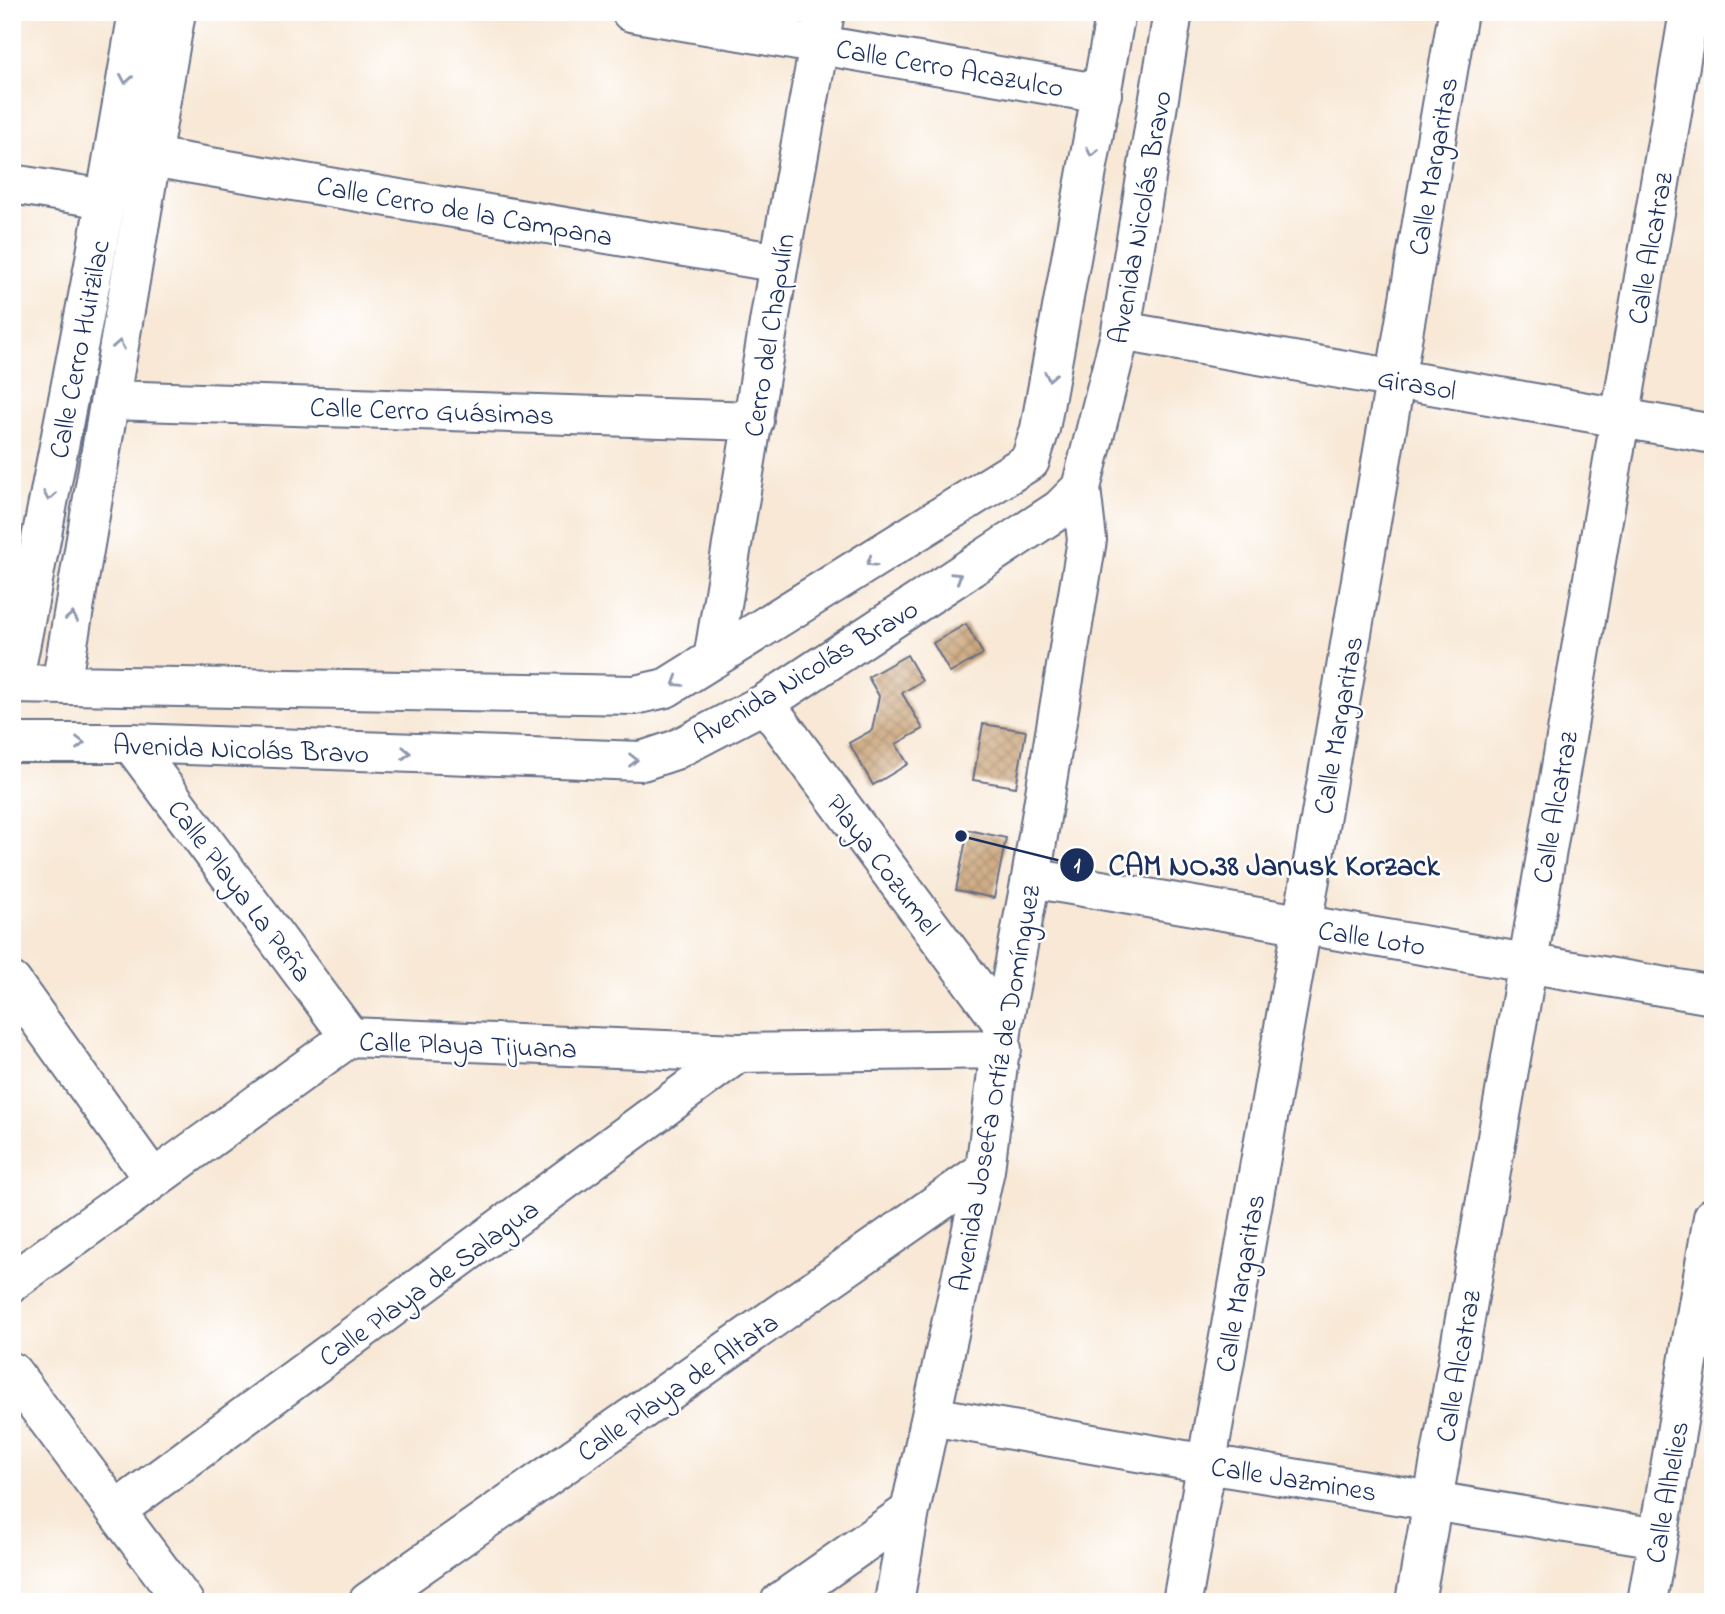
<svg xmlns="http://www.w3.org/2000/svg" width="1725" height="1614" viewBox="0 0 1725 1614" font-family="'Indie Flower',sans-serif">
<defs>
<pattern id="building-cross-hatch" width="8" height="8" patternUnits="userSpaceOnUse" patternTransform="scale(1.75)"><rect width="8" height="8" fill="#c9a174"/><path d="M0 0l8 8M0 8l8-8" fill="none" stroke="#a28462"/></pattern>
</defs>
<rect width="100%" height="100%" fill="#fff"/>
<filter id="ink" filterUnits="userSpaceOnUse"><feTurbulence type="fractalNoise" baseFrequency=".0143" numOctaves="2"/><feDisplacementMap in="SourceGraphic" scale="14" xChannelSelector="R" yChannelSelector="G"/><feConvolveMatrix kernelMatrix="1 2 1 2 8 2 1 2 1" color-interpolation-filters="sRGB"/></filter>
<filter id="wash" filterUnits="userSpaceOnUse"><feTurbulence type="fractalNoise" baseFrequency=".00686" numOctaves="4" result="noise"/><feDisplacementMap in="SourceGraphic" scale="28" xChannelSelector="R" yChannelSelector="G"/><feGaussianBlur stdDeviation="1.57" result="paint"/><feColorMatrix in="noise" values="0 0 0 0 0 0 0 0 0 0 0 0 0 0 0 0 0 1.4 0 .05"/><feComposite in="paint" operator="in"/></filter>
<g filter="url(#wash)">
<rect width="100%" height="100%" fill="#f8e8d5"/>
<g id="blocks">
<path fill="url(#building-cross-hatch)" d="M966 624 983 654 950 673 933 643Z
M907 655 922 681 902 693 923 729 896 744 908 764 873 785 849 743 872 730 879 696 868 677Z
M983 724 1026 731 1016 787 973 780Z
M968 830 1006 838 994 898 956 890Z"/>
</g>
</g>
<g filter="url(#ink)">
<use href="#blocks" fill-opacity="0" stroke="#687088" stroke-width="2"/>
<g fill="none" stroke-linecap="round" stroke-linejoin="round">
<g stroke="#687088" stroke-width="42">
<path id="minor" d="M631 12 1102 94
M151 157 779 263
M12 184 106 199
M1121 331 1713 434
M110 400 754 421
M713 659 779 263 825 12
M12 684 635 695 666 688 1030 461 1040 429 1116 12
M13 684 94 265 138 12
M61 685 176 12
M765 703 1003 1024
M12 743H131L642 761 675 750 765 703 1060 509 1081 488 1121 331 1173 12
M131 743 350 1037
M1031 878 1713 995
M12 982 153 1179
M12 1282 350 1037 738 1053 1002 1049
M12 1372 184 1602
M931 1416 1207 1464 1658 1538
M117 1510 738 1053
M368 1602 985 1170
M780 1602 910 1511
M894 1602 910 1511 985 1170 1003 1024 1031 878 1087 540 1081 488
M1182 1602 1302 926 1458 12
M1415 1602 1528 962 1689 12
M1647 1602 1713 1217"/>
</g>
<use href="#minor" stroke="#fff" stroke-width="38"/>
</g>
<defs><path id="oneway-chevron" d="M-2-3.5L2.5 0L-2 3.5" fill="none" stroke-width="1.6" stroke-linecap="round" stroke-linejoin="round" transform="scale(1.75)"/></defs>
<g stroke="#8d97ae">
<use href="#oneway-chevron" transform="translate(126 79) rotate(100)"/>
<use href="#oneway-chevron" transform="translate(1092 152) rotate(101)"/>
<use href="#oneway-chevron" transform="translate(119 345) rotate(-80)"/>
<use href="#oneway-chevron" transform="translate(1050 376) rotate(101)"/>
<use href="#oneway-chevron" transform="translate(49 496) rotate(101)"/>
<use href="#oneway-chevron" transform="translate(871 562) rotate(148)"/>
<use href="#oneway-chevron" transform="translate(957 577) rotate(-33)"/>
<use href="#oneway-chevron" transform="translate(72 617) rotate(-80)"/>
<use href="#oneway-chevron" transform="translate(677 682) rotate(148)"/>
<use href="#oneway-chevron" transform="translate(80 743)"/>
<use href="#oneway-chevron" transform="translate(406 753) rotate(2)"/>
<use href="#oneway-chevron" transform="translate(633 760)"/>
</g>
</g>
<g text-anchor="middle" stroke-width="5" stroke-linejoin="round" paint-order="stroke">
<g font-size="28" fill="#1b2f5e" stroke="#fff">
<text transform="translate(950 67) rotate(10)" y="10">Calle Cerro Acazulco</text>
<text transform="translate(1432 166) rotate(-80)" y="10">Calle Margaritas</text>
<text transform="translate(465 210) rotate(10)" y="10">Calle Cerro de la Campana</text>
<text transform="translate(1139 217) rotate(-80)" y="10">Avenida Nicolás Bravo</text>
<text transform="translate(1649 248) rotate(-80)" y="10">Calle Alcatraz</text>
<text transform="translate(768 335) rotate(-81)" y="10">Cerro del Chapulín</text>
<text transform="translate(78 349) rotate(-79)" y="10">Calle Cerro Huitzilac</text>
<text transform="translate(1417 383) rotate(10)" y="10">Girasol</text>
<text transform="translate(432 410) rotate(2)" y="10">Calle Cerro Guásimas</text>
<text transform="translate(805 671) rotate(-31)" y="10">Avenida Nicolás Bravo</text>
<text transform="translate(1337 725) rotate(-80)" y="10">Calle Margaritas</text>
<text transform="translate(241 748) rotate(2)" y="10">Avenida Nicolás Bravo</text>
<text transform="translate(1554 807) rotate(-80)" y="10">Calle Alcatraz</text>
<text transform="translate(884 864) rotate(53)" y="10">Playa Cozumel</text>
<text transform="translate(241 890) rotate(53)" y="10">Calle Playa La Peña</text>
<text transform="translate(1372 937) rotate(9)" y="10">Calle Loto</text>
<text transform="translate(468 1044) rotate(2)" y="10">Calle Playa Tijuana</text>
<text transform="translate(994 1088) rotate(-80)" y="10">Avenida Josefa Ortíz de Domínguez</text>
<text transform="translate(428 1282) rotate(-36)" y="10">Calle Playa de Salagua</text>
<text transform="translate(1239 1283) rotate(-80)" y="10">Calle Margaritas</text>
<text transform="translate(1457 1366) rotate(-80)" y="10">Calle Alcatraz</text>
<text transform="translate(677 1386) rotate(-35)" y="10">Calle Playa de Altata</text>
<text transform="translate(1294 1478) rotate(9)" y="10">Calle Jazmines</text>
<text transform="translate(1666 1492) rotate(-80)" y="10">Calle Alhelies</text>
</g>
</g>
<path fill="none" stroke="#1b2f5e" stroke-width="2.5" d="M961 836L1077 865"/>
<g fill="#1b2f5e" stroke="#fff" stroke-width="2.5">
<circle cx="961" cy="836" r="7"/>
<circle cx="1077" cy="865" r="18"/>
</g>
<g font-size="21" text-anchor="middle" font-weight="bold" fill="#fff">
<text x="1077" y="872">1</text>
</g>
<g font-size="30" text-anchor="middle" font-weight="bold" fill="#1b2f5e" stroke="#fff" stroke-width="5" stroke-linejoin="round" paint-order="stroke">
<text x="1274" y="875">CAM NO.38 Janusk Korzack</text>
</g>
<rect width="1725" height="1614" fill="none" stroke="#fff" stroke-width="42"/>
</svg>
